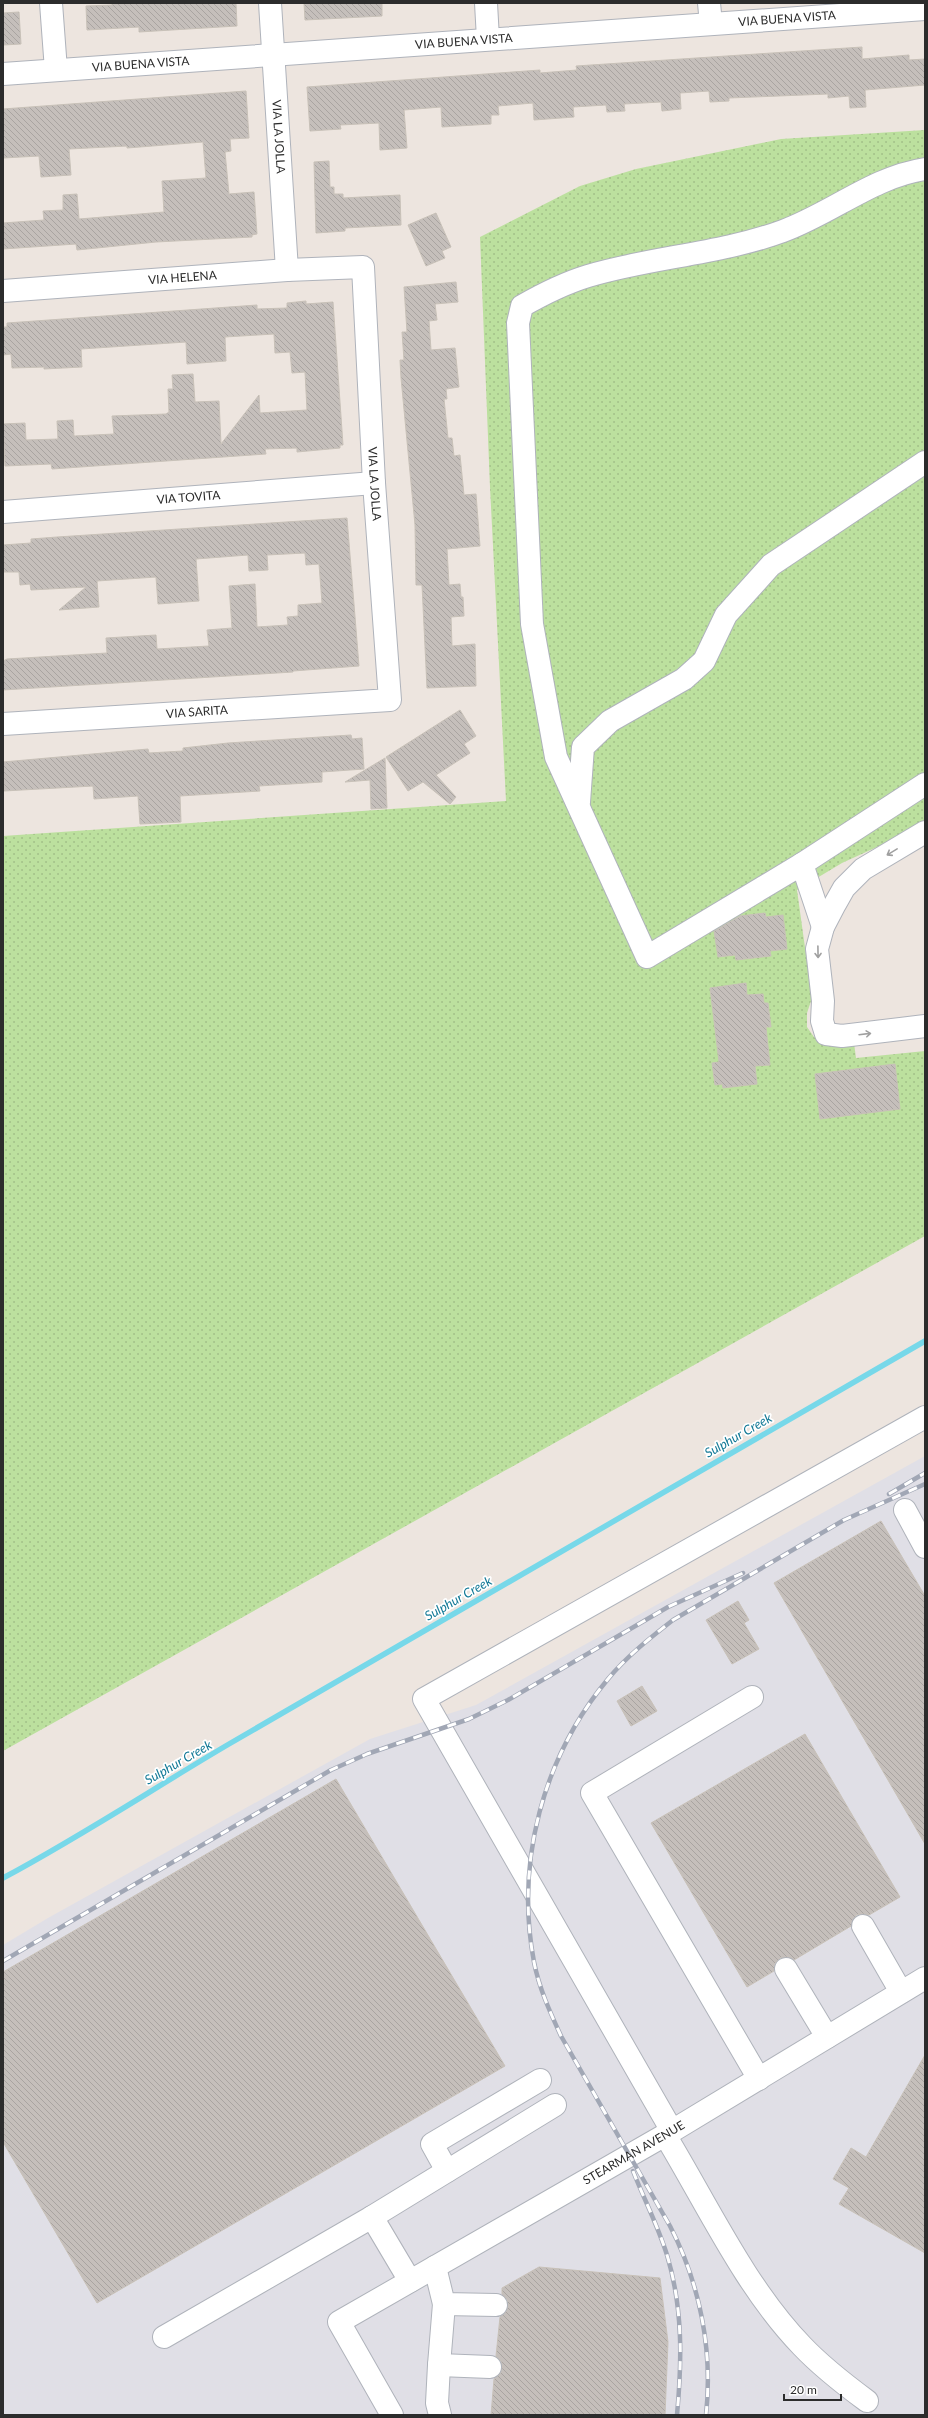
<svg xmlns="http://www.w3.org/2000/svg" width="928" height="2418" viewBox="0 0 928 2418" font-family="Lato,sans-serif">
<defs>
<pattern id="grass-dots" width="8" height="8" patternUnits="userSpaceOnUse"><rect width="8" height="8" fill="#bce09e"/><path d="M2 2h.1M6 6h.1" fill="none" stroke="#a2c088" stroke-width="1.8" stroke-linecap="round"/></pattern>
<pattern id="building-back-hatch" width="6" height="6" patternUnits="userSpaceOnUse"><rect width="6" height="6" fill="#c5bfbb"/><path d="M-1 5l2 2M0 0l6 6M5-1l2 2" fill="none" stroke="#a9a4a1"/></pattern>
</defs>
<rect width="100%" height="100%" fill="#ede5df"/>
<path fill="#e0dfe6" d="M925 1456V2415H3V1945L48 1918 370 1739 476 1705Z"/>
<path fill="url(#grass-dots)" d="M925 130V821L899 837 842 863 797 890 812 998 807 1013V1027L814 1037 821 1041 854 1043 856 1058 925 1051V1236L3 1751V836L506 801 490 487 480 237 580 186 636 169 781 139Z"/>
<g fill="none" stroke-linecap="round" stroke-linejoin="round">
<path stroke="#77d8e9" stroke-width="5.5" d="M3 1878C80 1837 154 1788 229 1744 461 1610 692 1474 925 1341"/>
</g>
<path fill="url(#building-back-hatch)" stroke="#c8c1b8" d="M112 3H236L237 26 139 32V27L87 30 86 6 112 5Z
M304 3H382V16L305 20Z
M19 12 21 44 3 45V13Z
M862 47V59L909 55V60L925 59V85L865 90 866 107 850 108 849 96 828 98V94L729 98V101L710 102 709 91 680 93 681 109 662 111 661 102 624 104 625 111 607 112 606 105 573 107 574 117 534 120 533 103 498 106 499 115H491V124L442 127 441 107 404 110 407 148 380 150 379 123 340 125 341 129 310 131 307 87 540 70V73L577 70 576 66Z
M246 91 249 138 230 139 231 151 225 152 229 194 254 192 257 234 252 235V237L156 242 77 250 76 244 3 249V223L44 220 43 211 63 210V195L77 194 79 219 164 212 162 181 206 178 203 142 127 148V146L69 149 71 175 41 177 39 156 3 158V109Z
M329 161 330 187H334V194H343V198L400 195 401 225 345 228V231L316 233 314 162Z
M436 213 451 247 442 251 445 258 426 266 408 225Z
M456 282 458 302 435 304 437 320 429 321 431 350 455 348 459 387 446 389 447 399H444L448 438H452L454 456 460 455 464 495 476 494 480 546 447 549 449 585 460 584 461 597H463L464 616 451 617 452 646 475 644 476 686 427 688 422 585H416L415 525 401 378 400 360H404L402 332H407L404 287Z
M306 301V304L333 302 343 445H340V448L297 452V448L265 449 266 454 52 469 51 464 5 466 3 424 25 423 26 440 58 439 57 421 73 420 74 436 114 434 112 416 166 414 169 412 168 389H173L172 375 193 374 195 402 219 401 221 444 259 395 260 413 307 410 305 372 292 373 290 352 275 353 274 334 225 337 226 361 187 364 186 342 81 349 82 367 44 369V367L12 368 11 354 3 355V327H7V323L257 305V309L287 308V303Z
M347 518 359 666 293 671V672L3 690V661L7 659 107 653 106 638 156 635 157 649 209 646 207 630 232 628 229 586 255 584 257 627 288 625 287 617 298 616V605L322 603 319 564 306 565 305 553 267 555 268 570 249 571 248 555 196 559 199 601 158 604 156 577 97 581 99 607 59 610 86 587 31 590 30 584 20 585 19 572H3V545L31 543V539L57 537Z
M460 710 476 736 464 744 470 753 436 775 456 797 450 804 423 782 408 791 386 757Z
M351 735 352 739 362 738 364 769 322 772V782L259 786 260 791 180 796 181 822 140 824 138 796 94 799 93 786 4 791 3 762 148 749 149 753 183 751V748L228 743Z
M385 758 387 808 371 809 370 780 345 782Z
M765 913 766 917 783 915 787 949 770 951 771 956 736 960 735 955 718 957 714 931 740 916Z
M746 983 747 995 763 994 764 1003H768L771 1027H766L770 1065 755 1066 757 1084 723 1088 722 1084 715 1085 712 1063 719 1062 710 988Z
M895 1064 900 1109 820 1119 815 1074Z
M881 1521 925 1596V1844L774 1583Z
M738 1601 749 1620 744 1623 759 1649 732 1664 706 1620Z
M642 1686 657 1711 631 1726 617 1701Z
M805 1734 900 1897 869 1915 863 1914 856 1915 851 1926 794 1960 786 1957 780 1958 775 1963 774 1971 747 1987 651 1823Z
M336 1779 505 2066 97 2303 3 2142V1972Z
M925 2055V2253L839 2204 849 2188 833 2179 851 2148 866 2157Z
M539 2267 660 2278 668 2342 665 2415H491L494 2379 500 2374 502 2368 501 2361 496 2356 500 2317 506 2312 508 2306 507 2299 502 2294V2288Z"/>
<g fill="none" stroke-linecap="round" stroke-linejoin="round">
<g stroke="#afb3bb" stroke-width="24">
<g id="minor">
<path d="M51 3 56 70"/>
<path id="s1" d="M270 3 287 270"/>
<path d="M486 3 488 39"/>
<path d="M709 3 711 24"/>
<path id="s2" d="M3 74 925 9"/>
<path id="s3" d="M3 291 287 270 363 267 374 483 390 700 3 724"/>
<path id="s4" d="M3 512 374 483"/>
<path d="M579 802 583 747 610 721 684 679 704 661 726 615 771 565 925 462"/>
<path d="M925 832 863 869 844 888 835 904 823 927 817 949 823 1001 822 1021 826 1034 842 1036 925 1026"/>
<path d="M802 864 925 784"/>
<path d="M823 927 802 864 647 957 556 757 532 624 518 323 522 306C543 294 565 283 588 276 651 257 721 254 783 231 832 213 873 177 925 169"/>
<path d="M905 1510 925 1547"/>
<path d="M752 1697 592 1793 759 2079"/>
<path d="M863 1926 901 1992"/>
<path d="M786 1969 827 2037"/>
<path d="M672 2131 424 1699 925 1417"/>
<path d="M665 2135C707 2204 745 2287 802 2346 821 2366 844 2384 867 2401"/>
<path d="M447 2171 432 2144 540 2080"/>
<path d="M372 2217 555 2105"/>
<path d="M435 2267 444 2304 496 2305"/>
<path d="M444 2304 439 2365 490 2367"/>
<path d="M164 2337 372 2217 410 2281"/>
<path d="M439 2365 437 2403 440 2415"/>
<path id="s5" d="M392 2415 339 2322 672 2131 925 1978"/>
</g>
</g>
<use href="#minor" stroke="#fff" stroke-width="22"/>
<g stroke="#a1a7b5" stroke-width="4.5">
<path id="rail" d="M889 1494 925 1473
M3 1961 331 1770 367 1754 469 1719 508 1700 668 1607 743 1573
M633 2171C644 2199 658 2226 667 2255 683 2308 682 2361 677 2415
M706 2415C713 2350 700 2284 670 2226L561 2036C550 2012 539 1988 534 1962 515 1862 543 1757 608 1679 627 1656 650 1638 673 1620L844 1520 925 1484"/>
</g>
<use href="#rail" stroke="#fff" stroke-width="3" stroke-dasharray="9" stroke-linecap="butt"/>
</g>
<defs><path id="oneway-shaft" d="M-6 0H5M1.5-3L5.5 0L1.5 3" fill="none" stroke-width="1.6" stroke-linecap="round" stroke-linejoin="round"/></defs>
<g stroke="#a0a0a0">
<use href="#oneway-shaft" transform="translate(892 852) rotate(149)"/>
<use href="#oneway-shaft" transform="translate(818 952) rotate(89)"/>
<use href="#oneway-shaft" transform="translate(865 1034) rotate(-7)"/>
</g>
<g text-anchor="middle" stroke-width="3.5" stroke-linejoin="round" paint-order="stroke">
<g font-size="12" fill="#2c2c2c" stroke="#fff">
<text dy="4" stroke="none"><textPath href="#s2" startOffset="786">VIA BUENA VISTA</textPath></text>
<text dy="4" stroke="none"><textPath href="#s2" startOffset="462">VIA BUENA VISTA</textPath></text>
<text dy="4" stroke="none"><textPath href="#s2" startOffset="138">VIA BUENA VISTA</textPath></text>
<text dy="4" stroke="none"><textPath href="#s1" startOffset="134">VIA LA JOLLA</textPath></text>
<text dy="4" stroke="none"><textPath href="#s3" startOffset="180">VIA HELENA</textPath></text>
<text dy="4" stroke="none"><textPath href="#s3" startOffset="578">VIA LA JOLLA</textPath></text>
<text dy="4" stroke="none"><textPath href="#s4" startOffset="186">VIA TOVITA</textPath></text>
<text transform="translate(197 712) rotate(-4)" y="4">VIA SARITA</text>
<text dy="4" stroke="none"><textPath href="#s5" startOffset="447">STEARMAN AVENUE</textPath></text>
</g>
<g font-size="13" font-style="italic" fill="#147a97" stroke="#fff">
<text transform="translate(738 1435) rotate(-30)" y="5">Sulphur Creek</text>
<text transform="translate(458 1598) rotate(-30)" y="5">Sulphur Creek</text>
<text transform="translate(178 1762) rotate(-30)" y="5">Sulphur Creek</text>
</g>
</g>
<rect width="928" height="2418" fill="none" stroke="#2c2c2c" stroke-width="8"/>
<path d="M784 2394v6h57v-6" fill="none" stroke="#2c2c2c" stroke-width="2"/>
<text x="790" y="2394" font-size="12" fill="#2c2c2c" stroke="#ffffff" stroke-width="3" paint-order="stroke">20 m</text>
</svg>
